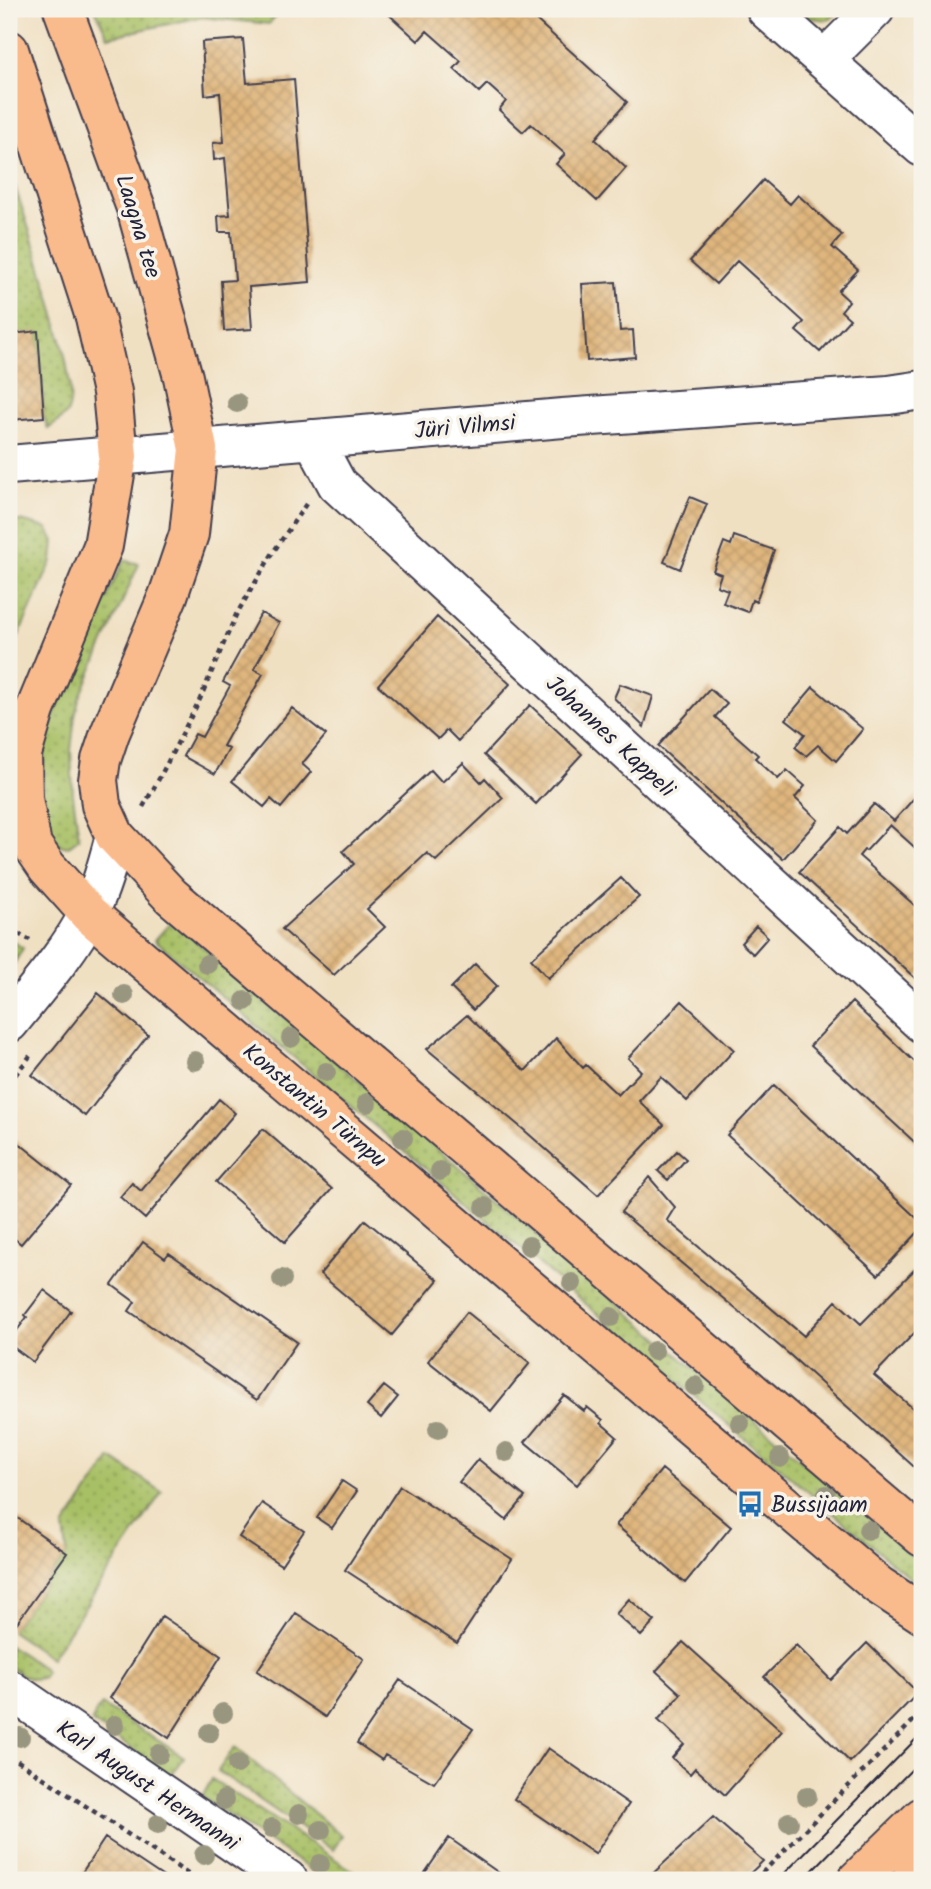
<svg xmlns="http://www.w3.org/2000/svg" width="931" height="1889" viewBox="0 0 931 1889" font-family="Kalam,sans-serif">
<defs>
<pattern id="grass-dots" width="8" height="8" patternUnits="userSpaceOnUse" patternTransform="scale(1.75)"><rect width="8" height="8" fill="#a8c065"/><path d="M2 2h.1M6 6h.1" fill="none" stroke="#889c54" stroke-width="1.8" stroke-linecap="round"/></pattern>
<pattern id="building-cross-hatch" width="8" height="8" patternUnits="userSpaceOnUse" patternTransform="scale(1.75)"><rect width="8" height="8" fill="#dfb67d"/><path d="M0 0l8 8M0 8l8-8" fill="none" stroke="#bf9c6d"/></pattern>
</defs>
<rect width="100%" height="100%" fill="#f7f3e8"/>
<filter id="ink" filterUnits="userSpaceOnUse"><feTurbulence type="fractalNoise" baseFrequency=".0143" numOctaves="2"/><feDisplacementMap in="SourceGraphic" scale="14" xChannelSelector="R" yChannelSelector="G"/><feConvolveMatrix kernelMatrix="1 2 1 2 8 2 1 2 1" color-interpolation-filters="sRGB"/></filter>
<filter id="wash" filterUnits="userSpaceOnUse"><feTurbulence type="fractalNoise" baseFrequency=".00686" numOctaves="4" result="noise"/><feDisplacementMap in="SourceGraphic" scale="28" xChannelSelector="R" yChannelSelector="G"/><feGaussianBlur stdDeviation="1.57" result="paint"/><feColorMatrix in="noise" values="0 0 0 0 0 0 0 0 0 0 0 0 0 0 0 0 0 1.4 0 .05"/><feComposite in="paint" operator="in"/></filter>
<g filter="url(#wash)">
<rect width="100%" height="100%" fill="#f0e0c2"/>
<path fill="url(#grass-dots)" stroke="#657150" stroke-width="2" d="M95 9H281L269 24 201 17 108 37Z
M793 9H844L828 20 809 18Z
M9 169C22 208 83 382 68 411 65 418 54 424 48 429L44 417 38 332 12 334 9 309Z
M9 521H21L47 528 54 541 52 561 9 657Z
M124 560 139 564 79 699 75 716 71 750 73 795 79 838 68 847 60 845C38 818 40 764 49 731 56 706 68 682 80 657 94 625 109 592 124 560Z
M172 921 922 1564V1588L155 940Z
M12 941 23 948 9 973V945Z
M111 1458 162 1492 51 1658 11 1631 67 1553 64 1527Z
M9 1645 43 1668 45 1672 43 1677C29 1683 20 1674 9 1666Z
M102 1705 184 1757 170 1775 92 1722 95 1713Z
M235 1747 342 1836 333 1850 218 1771Z
M212 1779 355 1872 351 1880H326L202 1797Z"/>
<g id="blocks">
<path fill="url(#building-cross-hatch)" d="M383 9H524L627 102 595 139 626 168 597 201 556 164 565 154 531 124 523 132 499 110 506 101 487 84 479 92 454 69 461 61 427 31 418 41Z
M243 39 247 83 294 79 310 282 249 287 252 329 224 331 221 281 235 280 231 232H219L218 216 230 215 225 158 214 160 213 143 224 142 220 93 205 95 202 42Z
M763 180 790 204 798 195 842 235 832 247 858 270 838 291 849 301 841 311 850 319 820 352 796 331 804 322 737 261 716 284 690 261Z
M616 282 620 331 633 330 635 357 587 361 582 284Z
M9 322H10L12 334 38 331 44 417 11 420 9 401Z
M690 497 707 504 680 569 664 562Z
M734 536 774 550 756 602 752 600 748 612 723 603 728 590 717 586 721 574 713 571 724 542 731 545Z
M261 613 279 623 254 669 263 674 223 746 229 749 215 774 183 756 195 734 202 737 230 686 223 682Z
M437 617 510 684 458 741 447 730 438 739 378 685Z
M620 684 653 696 644 727 614 698Z
M813 687 863 729 836 761 818 745 806 756 795 747 805 734 786 719Z
M710 689 727 704 715 717 758 755 755 758 778 779 787 770 805 786 795 798 818 820 783 859 658 746Z
M530 705 582 754 536 804 484 755Z
M292 708 326 735 302 764 311 772 281 808 271 799 264 807 232 781Z
M463 763 481 782 485 778 503 798 436 861 427 853 367 909 385 927 334 975 282 929 354 864 343 851 431 770 442 782Z
M922 789V854L890 825 866 851 864 850 859 856 922 912V972L916 979 799 872 840 827 847 834 874 804 894 821Z
M621 878 639 897 548 978 531 959Z
M756 926 768 937 753 954 741 943Z
M475 964 497 986 473 1010 451 988Z
M98 993 148 1035 85 1116 32 1075Z
M682 1001 734 1050 687 1101 661 1077 639 1101 664 1125 598 1195 524 1130 427 1049 467 1015 525 1071 556 1038 583 1068 586 1065 618 1095 641 1071 628 1058Z
M852 1002 922 1069V1149L810 1046Z
M774 1085 922 1223V1228L878 1275 727 1135Z
M219 1099 235 1113 145 1219 120 1197 132 1183 141 1191Z
M263 1129 332 1189 285 1242 216 1182Z
M9 1135 71 1185 21 1244 9 1234Z
M677 1151 686 1159 668 1180 658 1171Z
M649 1177 675 1207 667 1220 804 1336 836 1301 861 1324 922 1262V1325L874 1375 922 1416V1474L790 1355 621 1212Z
M365 1220 438 1280 392 1335 320 1274Z
M143 1242 165 1258 169 1253 297 1342 257 1400 129 1311 135 1302 112 1285Z
M44 1290 71 1311 33 1362 9 1344V1341L27 1317 25 1315Z
M467 1312 530 1363 491 1411 428 1361Z
M384 1386 398 1397 381 1418 367 1406Z
M564 1395 584 1411 587 1407 603 1420 601 1423 617 1437 577 1485 525 1442Z
M478 1459 525 1497 506 1520 459 1482Z
M662 1469 731 1527 685 1583 616 1525Z
M342 1481 357 1491 332 1528 317 1518Z
M400 1486 512 1559 457 1643 345 1570Z
M262 1503 304 1531 281 1565 239 1537Z
M9 1512 67 1553 11 1631 9 1630Z
M629 1599 655 1621 641 1636 616 1614Z
M296 1613 364 1659 325 1717 257 1671Z
M162 1616 221 1656 169 1738 110 1698Z
M683 1642 782 1731 725 1795 695 1768 690 1774 672 1758 684 1744 658 1720 681 1694 656 1671Z
M867 1643 918 1693 850 1762 764 1677 796 1645 831 1680Z
M400 1680 473 1729 434 1783 385 1755 382 1760 357 1743Z
M548 1748 629 1804 595 1854 514 1799Z
M713 1817 763 1861 743 1880H646Z
M105 1838 168 1880H77Z
M449 1838 509 1880H420Z"/>
</g>
</g>
<g filter="url(#ink)">
<use href="#blocks" fill-opacity="0" stroke="#413e4f" stroke-width="2"/>
<g fill="none" stroke-linecap="round" stroke-linejoin="round">
<g stroke="#413e4f" stroke-width="42">
<path id="minor" d="M766 9 922 147
M824 60 875 9
M313 439 337 484 922 1023
M9 465 563 418 889 395 922 390
M9 1023C36 989 69 952 89 913 101 889 108 862 115 836
M9 1689 288 1880"/>
</g>
<g stroke="#413e4f" stroke-width="42">
<path id="major" d="M63 9 136 208 183 377 198 449 189 534 168 596 110 733 101 760 98 780 101 805 115 836 171 896 922 1537
M9 50 95 317 112 392 118 456 103 546 35 710 22 754 23 799 32 845 47 867 89 914 878 1585 922 1614
M857 1880 922 1817
M911 1880 922 1869"/>
</g>
<path stroke="#413e4f" stroke-width="4.5" stroke-dasharray="5 5" stroke-linecap="butt" d="M143 807 160 777 200 699 236 615 274 551 306 504
M9 929 30 940
M9 1083 30 1056
M9 1755 197 1880
M755 1880 922 1712"/>
<use href="#minor" stroke="#fff" stroke-width="38"/>
<use href="#major" stroke="#fabb8c" stroke-width="38"/>
<path stroke="#22223b" stroke-width="2" d="M778 1880 922 1733
M803 1880 922 1759"/>
</g>
<g fill="#999680">
<circle cx="237" cy="403" r="10"/>
<circle cx="207" cy="964" r="10"/>
<circle cx="124" cy="995" r="10"/>
<circle cx="245" cy="1001" r="10"/>
<circle cx="291" cy="1038" r="10"/>
<circle cx="195" cy="1061" r="10"/>
<circle cx="326" cy="1072" r="10"/>
<circle cx="367" cy="1103" r="10"/>
<circle cx="403" cy="1138" r="10"/>
<circle cx="440" cy="1171" r="10"/>
<circle cx="485" cy="1207" r="10"/>
<circle cx="529" cy="1246" r="10"/>
<circle cx="282" cy="1279" r="10"/>
<circle cx="572" cy="1283" r="10"/>
<circle cx="611" cy="1317" r="10"/>
<circle cx="654" cy="1351" r="10"/>
<circle cx="695" cy="1386" r="10"/>
<circle cx="740" cy="1423" r="10"/>
<circle cx="438" cy="1429" r="10"/>
<circle cx="506" cy="1452" r="10"/>
<circle cx="780" cy="1458" r="10"/>
<circle cx="826" cy="1495" r="10"/>
<circle cx="868" cy="1530" r="10"/>
<circle cx="223" cy="1713" r="10"/>
<circle cx="115" cy="1725" r="10"/>
<circle cx="209" cy="1733" r="10"/>
<circle cx="20" cy="1737" r="10"/>
<circle cx="159" cy="1754" r="10"/>
<circle cx="237" cy="1764" r="10"/>
<circle cx="807" cy="1796" r="10"/>
<circle cx="224" cy="1800" r="10"/>
<circle cx="299" cy="1814" r="10"/>
<circle cx="789" cy="1822" r="10"/>
<circle cx="158" cy="1824" r="10"/>
<circle cx="272" cy="1828" r="10"/>
<circle cx="321" cy="1830" r="10"/>
<circle cx="204" cy="1855" r="10"/>
<circle cx="320" cy="1864" r="10"/>
</g>
</g>
<defs>
<g id="bus-bare" transform="scale(2.1)"><path d="M-5-6H5V4H4V6H2V4H-2V6H-4V4H-5ZM-3.5-4V0h7V-4ZM-3.5 1.2v1.5H-2V1.2ZM2 1.2v1.5H3.5V1.2Z" fill="#1f6fb2" stroke="#f7f3e8" stroke-width="2.5" paint-order="stroke"/></g>
</defs>
<g fill-rule="evenodd">
<use href="#bus-bare" x="750" y="1504"/>
</g>
<g text-anchor="middle" stroke-width="7" stroke-linejoin="round" paint-order="stroke">
<g font-size="23" fill="#22223b" stroke="#f7f3e8">
<text transform="translate(139 226) rotate(73)" y="8">Laagna tee</text>
<text transform="translate(465 426) rotate(-5)" y="8">Jüri Vilmsi</text>
<text transform="translate(611 736) rotate(43)" y="8">Johannes Kappeli</text>
<text transform="translate(315 1105) rotate(40)" y="8">Konstantin Türnpu</text>
<text transform="translate(148 1785) rotate(34)" y="8">Karl August Hermanni</text>
</g>
<g font-size="23" fill="#22223b" stroke="#f7f3e8" text-anchor="start">
<text x="771" y="1512">Bussijaam</text>
</g>
</g>
<rect width="931" height="1889" fill="none" stroke="#f7f3e8" stroke-width="35"/>
</svg>
